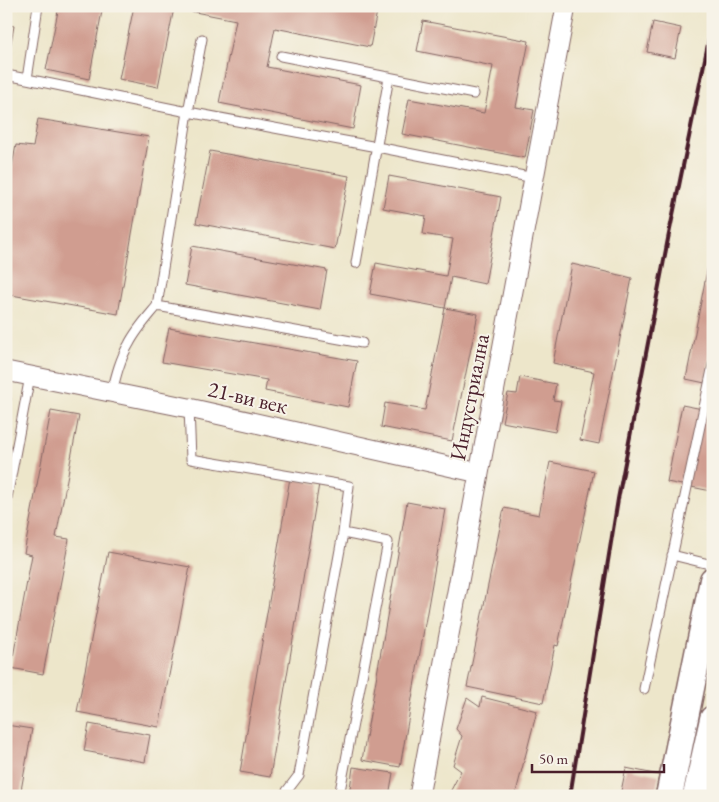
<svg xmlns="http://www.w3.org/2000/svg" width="719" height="802" viewBox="0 0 719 802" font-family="'EB Garamond',serif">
<rect width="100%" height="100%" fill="#f7f3e8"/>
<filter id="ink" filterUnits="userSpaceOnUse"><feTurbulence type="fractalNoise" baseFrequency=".02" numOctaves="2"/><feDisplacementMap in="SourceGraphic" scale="10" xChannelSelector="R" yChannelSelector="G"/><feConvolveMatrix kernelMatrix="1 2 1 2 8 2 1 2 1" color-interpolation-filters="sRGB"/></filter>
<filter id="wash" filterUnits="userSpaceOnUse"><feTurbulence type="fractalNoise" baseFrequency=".0096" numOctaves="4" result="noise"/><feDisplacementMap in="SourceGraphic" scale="20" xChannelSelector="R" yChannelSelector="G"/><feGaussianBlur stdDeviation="1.12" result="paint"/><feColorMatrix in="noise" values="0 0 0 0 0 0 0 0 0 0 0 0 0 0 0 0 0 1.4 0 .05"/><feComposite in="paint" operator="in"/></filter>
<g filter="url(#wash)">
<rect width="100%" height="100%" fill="#ede6ca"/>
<g id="blocks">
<path fill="#d09d90" d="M59 6H103L89 79 46 70Z
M134 6H378L370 47 275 28 267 67 361 85 353 129 219 103 236 20 174 8 158 87 119 79Z
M423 21 529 41 516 107 534 110 525 158 402 134 409 99 484 113 493 66 417 51Z
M653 22 681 28 675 58 647 52Z
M6 24 14 26 8 59H6Z
M38 119 149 137 118 314 6 294V198L16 145 33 147Z
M210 151 349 176 335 249 196 223Z
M389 176 501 197 485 284 451 277 445 308 370 294 376 263 446 276 453 239 423 234 426 216 383 208Z
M712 245H713V341L705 383 686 379Z
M192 246 327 270 320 310 185 285Z
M572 264 632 278 599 444 580 440 594 372 553 363Z
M445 308 478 314 452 441 381 427 385 403 425 410Z
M169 328 357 361 348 407 265 391 267 380 162 362Z
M520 377 556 384 553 400 561 401 555 432 502 422 508 393 517 394Z
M6 398H11L7 423H6Z
M682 405 713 411V483L711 491 667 482Z
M51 411 79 416 56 537 69 539 43 674 11 668 32 555 24 553Z
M550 462 594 471 558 646 555 645 543 703 467 687 504 508 539 515Z
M290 478 319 484 270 777 240 772Z
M407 502 445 509 400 767 362 760Z
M108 552 190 567 159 727 77 712Z
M482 697 537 711 515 796H448L461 771 453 765 462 736 456 729 467 698 480 707Z
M89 724 150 735 145 762 84 751Z
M6 725 32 729 20 796H6Z
M353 767 393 773 389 796H349Z
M626 768 659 775 655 796H620Z"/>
</g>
</g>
<g filter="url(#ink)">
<use href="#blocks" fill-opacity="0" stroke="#836563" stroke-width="1"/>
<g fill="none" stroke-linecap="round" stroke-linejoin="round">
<g stroke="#836563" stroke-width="11">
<path id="service" d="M202 39 188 112 157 306 362 343
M281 56 474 94
M6 75 27 79 188 112 377 147 534 178
M27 79 38 6
M356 263 389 77
M112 392C116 376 120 359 129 344 136 330 147 318 157 306
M189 408 191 459 349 486 343 533 299 775 283 796
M6 503 30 376
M672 555 713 565
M644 689 713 365
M339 796 388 542 343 533"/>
</g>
<g stroke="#836563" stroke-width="21">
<path id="minor" d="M6 371 189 408 479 473
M419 796 566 6"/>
</g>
<g stroke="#836563" stroke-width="29">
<path id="secondary" d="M669 796 713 580
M696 796 713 719"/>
</g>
<use href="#service" stroke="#fff" stroke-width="9"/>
<use href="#minor" stroke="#fff" stroke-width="19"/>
<use href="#secondary" stroke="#fff" stroke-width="26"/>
<path stroke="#4a1f2b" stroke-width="4" d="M570 796 618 499 668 239 713 20"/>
</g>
</g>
<g text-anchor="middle" stroke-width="4" stroke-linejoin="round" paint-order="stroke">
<g font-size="22" fill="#4a1f2b" stroke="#f7f3e8">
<text transform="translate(248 397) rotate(13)" y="8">21-ви век</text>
<text transform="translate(469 397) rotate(-79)" y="8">Индустриална</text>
</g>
</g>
<rect width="719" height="802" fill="none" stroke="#f7f3e8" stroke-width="25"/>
<path d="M532 764v8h132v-8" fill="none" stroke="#4a1f2b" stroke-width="2.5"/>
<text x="539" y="764" font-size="15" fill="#4a1f2b" stroke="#f7f3e8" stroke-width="4" paint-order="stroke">50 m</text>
</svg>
